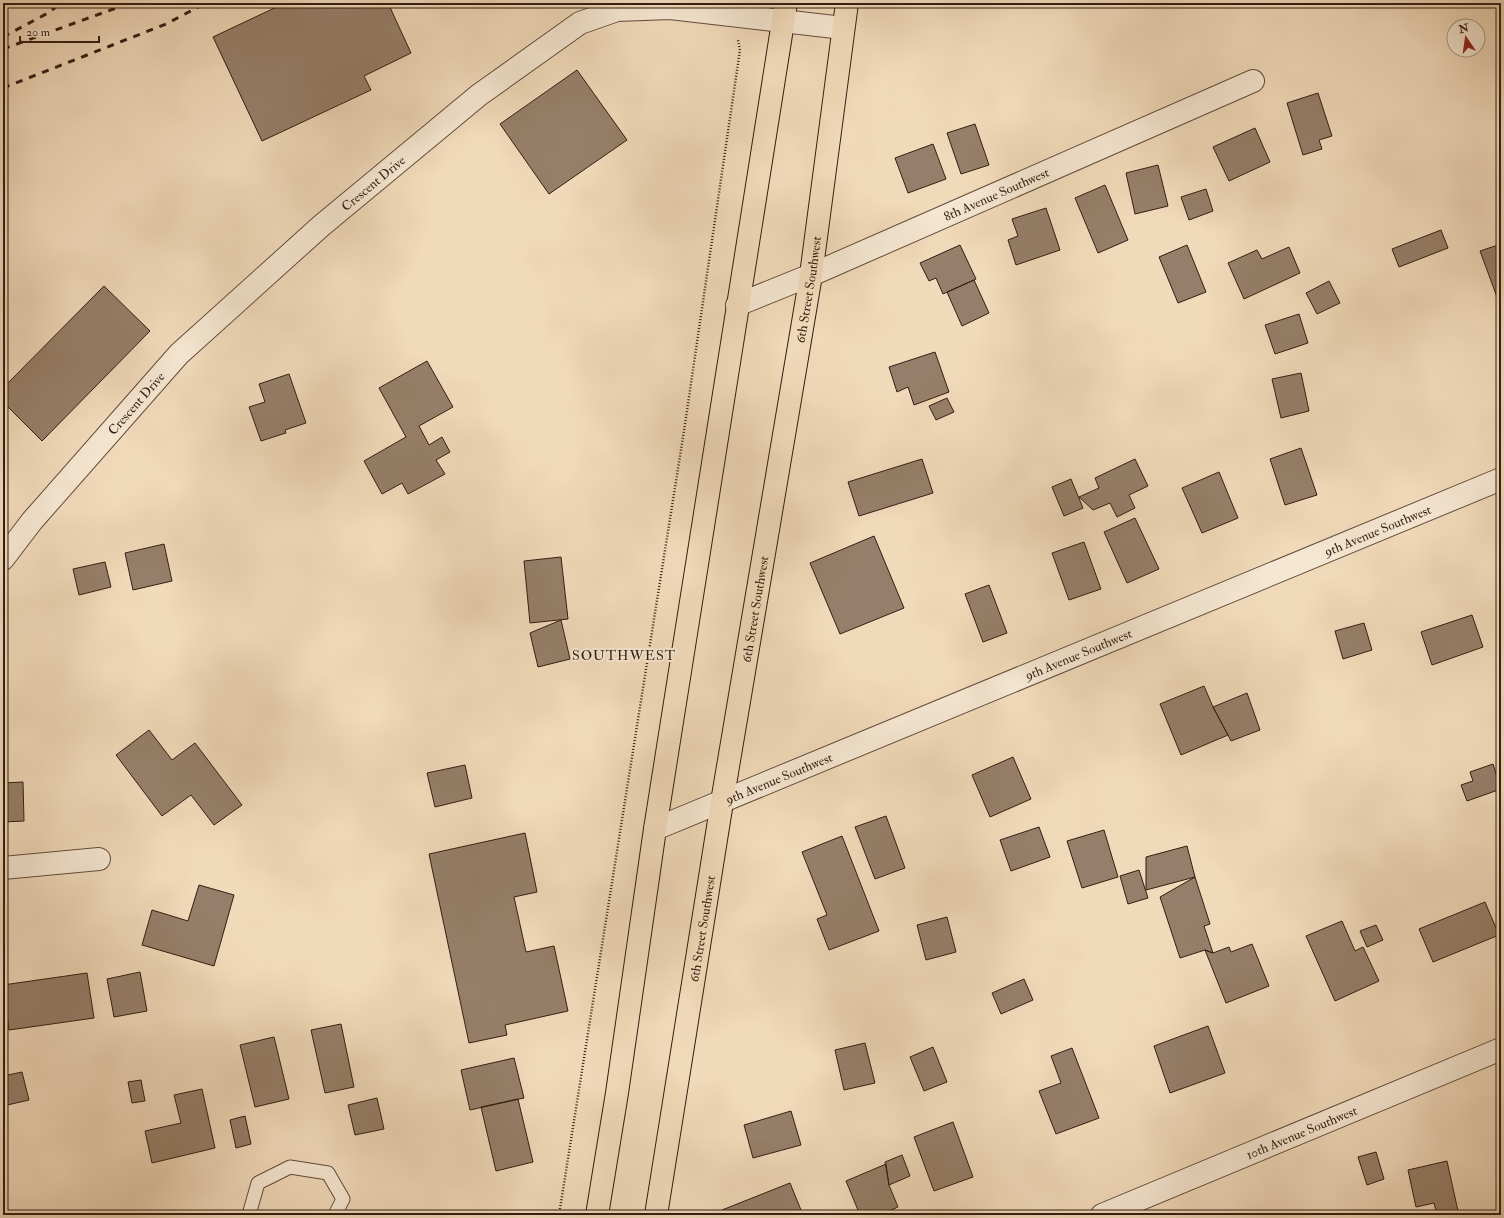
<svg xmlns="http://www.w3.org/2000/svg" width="1504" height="1218" viewBox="0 0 1504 1218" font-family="'IM FELL Double Pica',serif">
<rect width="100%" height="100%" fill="#f1daba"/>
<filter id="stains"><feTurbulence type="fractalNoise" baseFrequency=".005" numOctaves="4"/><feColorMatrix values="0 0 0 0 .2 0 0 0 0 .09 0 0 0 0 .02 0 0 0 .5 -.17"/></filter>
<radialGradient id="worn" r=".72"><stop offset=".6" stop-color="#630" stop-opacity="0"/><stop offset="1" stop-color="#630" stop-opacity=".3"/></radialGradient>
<path fill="#967f6a" stroke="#331d13" d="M285 3H388L411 53 364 76 371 90 262 141 213 37Z
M577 70 627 140 549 194 500 124Z
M1318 93 1332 136 1319 140 1322 149 1303 155 1287 103Z
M975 124 989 165 961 174 947 133Z
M1255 128 1270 162 1229 181 1213 147Z
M933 144 946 179 908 193 895 158Z
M1158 165 1168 206 1135 214 1126 173Z
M1105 185 1128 240 1098 253 1075 198Z
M1206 189 1213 211 1189 220 1181 197Z
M1046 208 1060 250 1016 265 1008 240 1018 236 1012 219Z
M1441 230 1448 248 1399 267 1392 249Z
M1501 244V308L1480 251Z
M960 245 976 279 943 294 936 278 929 281 920 263Z
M1187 245 1206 292 1178 303 1159 257Z
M1289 247 1300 273 1244 299 1228 263 1257 250 1262 259Z
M974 280 989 313 962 326 947 292Z
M1329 281 1340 303 1317 314 1306 293Z
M104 286 150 331 42 441 3 402V388Z
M1299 314 1308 343 1275 354 1265 325Z
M935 352 949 392 914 405 908 387 897 392 889 367Z
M427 361 453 407 419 426 429 445 442 437 450 452 436 460 445 474 408 494 402 483 382 494 364 461 406 437 379 388Z
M1301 373 1309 411 1281 418 1272 379Z
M289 374 306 423 285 430 286 433 261 441 249 407 265 402 259 384Z
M947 398 954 412 936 420 929 406Z
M1301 448 1317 495 1285 505 1270 459Z
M922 459 933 493 859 516 848 482Z
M1135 459 1148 486 1129 495 1135 508 1117 517 1110 503 1093 510 1079 497 1099 488 1095 478Z
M1219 472 1238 518 1202 533 1182 488Z
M1071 479 1083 508 1064 516 1052 487Z
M1135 518 1159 569 1127 583 1104 532Z
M874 536 904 608 840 634 810 563Z
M1084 542 1101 589 1069 600 1052 553Z
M164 544 172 581 133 590 125 553Z
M561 557 568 619 530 623 524 561Z
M105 562 111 587 79 595 73 569Z
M989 585 1007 633 983 642 965 594Z
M1472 615 1483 647 1432 665 1421 632Z
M561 620 570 659 538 667 530 633Z
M1364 623 1372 650 1343 659 1335 631Z
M1204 686 1213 707 1228 735 1181 755 1160 704Z
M1247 693 1260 730 1231 741 1213 707Z
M149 730 172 760 195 743 242 805 214 825 191 795 162 816 116 755Z
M1013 757 1031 799 990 817 972 775Z
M1493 764 1501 789 1467 801 1461 785 1473 781 1470 772Z
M465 765 472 798 435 807 427 773Z
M23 782 24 821 3 822V783Z
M886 816 905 868 875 879 855 827Z
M1039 827 1050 857 1011 871 1000 840Z
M1104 830 1118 877 1082 888 1067 841Z
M525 833 537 892 514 897 526 952 554 946 568 1011 505 1025 507 1035 469 1043 429 854Z
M842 836 879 931 829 950 817 919 827 915 802 852Z
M1187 846 1195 877 1146 890V857Z
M1139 870 1148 898 1128 904 1120 876Z
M1195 877 1210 924 1204 926 1213 953 1205 950 1180 958 1160 897Z
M199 885 234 895 214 966 142 945 152 910 188 921Z
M1485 902 1499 935 1433 962 1419 929Z
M947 917 956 952 926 960 917 925Z
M1342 921 1355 951 1363 947 1379 981 1335 1001 1306 936Z
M1376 925 1383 940 1367 947 1360 931Z
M1252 944 1269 986 1226 1003 1205 950 1213 953 1229 947 1231 952Z
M140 972 147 1011 114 1017 107 979Z
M87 973 94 1018 9 1030 3 985Z
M1024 979 1033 1000 1001 1014 992 993Z
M341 1024 354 1087 325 1093 311 1030Z
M1208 1026 1225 1073 1170 1093 1154 1046Z
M274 1037 289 1099 255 1107 240 1045Z
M865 1043 875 1083 844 1090 835 1050Z
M933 1047 947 1082 924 1091 910 1057Z
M1072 1048 1099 1118 1056 1134 1039 1091 1061 1083 1051 1056Z
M514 1058 524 1098 470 1110 461 1070Z
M22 1072 29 1100 3 1106V1076Z
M141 1080 145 1101 132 1103 128 1082Z
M202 1089 215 1148 152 1163 145 1131 181 1123 174 1095Z
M377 1098 384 1129 355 1135 348 1105Z
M518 1099 533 1162 496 1171 481 1107Z
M791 1111 801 1145 753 1158 744 1125Z
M245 1116 251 1144 236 1148 230 1120Z
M953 1122 973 1177 934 1191 914 1137Z
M1376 1152 1384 1179 1367 1185 1358 1157Z
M902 1155 910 1176 889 1185 885 1162Z
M1447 1161 1458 1211 1437 1215 1434 1203 1416 1207 1408 1170Z
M886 1164 889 1185 898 1207 879 1215H860L846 1181Z
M790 1183 803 1215H724L722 1210Z"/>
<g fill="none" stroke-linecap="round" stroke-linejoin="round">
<g stroke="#624c3d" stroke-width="15">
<path id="service" d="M251 1215 250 1211 258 1183 290 1167 328 1173 343 1199 335 1215"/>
</g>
<g stroke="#624c3d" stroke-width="24">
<g id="minor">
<path id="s1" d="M737 305 811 275 1253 81"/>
<path id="s2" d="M3 559 32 521 179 354 321 226 479 95 580 23 617 10 670 8 843 28"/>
<path id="s3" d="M655 829 1501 479"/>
<path d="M3 868 99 859"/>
<path id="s4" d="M1102 1215 1501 1049"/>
</g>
</g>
<g stroke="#331d13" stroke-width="24">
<g id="primary">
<path d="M597 1215 617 1093 655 829 786 3"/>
<path id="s5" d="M656 1215 722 802 811 275 847 3"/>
</g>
</g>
<path stroke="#331d13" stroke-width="2.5" stroke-dasharray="1 2" stroke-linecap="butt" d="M559 1215 684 431 740 50 738 40"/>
<use href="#service" stroke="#f6e7d2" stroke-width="13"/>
<use href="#minor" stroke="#f6e7d2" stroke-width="22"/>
<use href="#primary" stroke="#f1daba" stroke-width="22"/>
<path stroke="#331d13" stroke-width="3" stroke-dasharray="7 7" stroke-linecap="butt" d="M3 37 48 13 61 3
M3 49 130 3
M3 88 166 24 206 3"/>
</g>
<g text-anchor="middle" stroke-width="4" stroke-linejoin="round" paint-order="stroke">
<g font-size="13" fill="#331d13" stroke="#f6e7d2">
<text dy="5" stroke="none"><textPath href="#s2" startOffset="529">Crescent Drive</textPath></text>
<text dy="5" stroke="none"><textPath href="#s1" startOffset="282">8th Avenue Southwest</textPath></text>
<text dy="5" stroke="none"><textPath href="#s5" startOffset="938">6th Street Southwest</textPath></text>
<text dy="5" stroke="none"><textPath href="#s2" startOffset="205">Crescent Drive</textPath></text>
<text dy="5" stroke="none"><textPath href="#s3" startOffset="782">9th Avenue Southwest</textPath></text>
<text dy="5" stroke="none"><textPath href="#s5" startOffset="614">6th Street Southwest</textPath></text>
<text dy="5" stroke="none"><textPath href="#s3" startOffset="458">9th Avenue Southwest</textPath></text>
<text dy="5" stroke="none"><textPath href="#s3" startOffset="134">9th Avenue Southwest</textPath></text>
<text dy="5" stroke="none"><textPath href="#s5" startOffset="290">6th Street Southwest</textPath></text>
<text dy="5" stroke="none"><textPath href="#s4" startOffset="216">10th Avenue Southwest</textPath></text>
</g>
<g font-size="14" letter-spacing="1" fill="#331d13" stroke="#f6e7d2">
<text x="624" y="660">SOUTHWEST</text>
</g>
</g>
<rect width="1504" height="1218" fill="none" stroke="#f1daba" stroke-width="16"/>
<rect x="4" y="4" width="1496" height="1210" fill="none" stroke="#331d13" stroke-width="2"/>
<rect x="8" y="8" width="1488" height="1202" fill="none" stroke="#331d13"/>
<g transform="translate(1466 38) rotate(347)"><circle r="19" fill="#f6e7d2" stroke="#a89686"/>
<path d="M0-3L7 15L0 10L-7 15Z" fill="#8f2418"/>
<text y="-6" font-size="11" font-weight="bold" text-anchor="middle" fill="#331d13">N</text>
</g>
<path d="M20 36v6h79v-6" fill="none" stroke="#331d13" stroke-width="2"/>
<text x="26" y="36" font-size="12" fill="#331d13" stroke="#f6e7d2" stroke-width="3" paint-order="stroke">20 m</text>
<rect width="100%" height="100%" filter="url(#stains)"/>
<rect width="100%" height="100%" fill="url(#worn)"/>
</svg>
